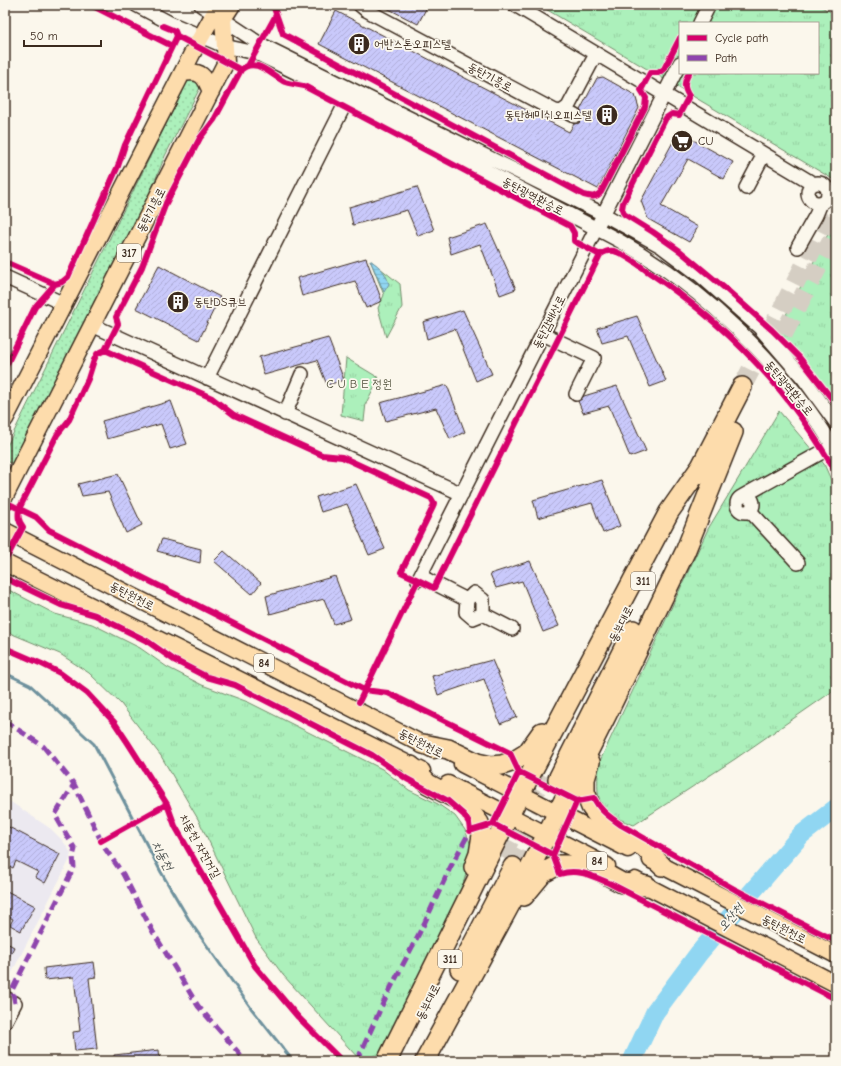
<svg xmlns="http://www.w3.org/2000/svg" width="841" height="1066" viewBox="0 0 841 1066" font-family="'Comic Neue','Poor Story',sans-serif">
<defs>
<pattern id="grass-dots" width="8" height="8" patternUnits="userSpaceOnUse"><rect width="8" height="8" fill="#acf0bb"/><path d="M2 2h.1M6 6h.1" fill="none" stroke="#95cea0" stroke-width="1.8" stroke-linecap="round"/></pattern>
<pattern id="park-tufts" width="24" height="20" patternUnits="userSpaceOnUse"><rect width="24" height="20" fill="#acf0bb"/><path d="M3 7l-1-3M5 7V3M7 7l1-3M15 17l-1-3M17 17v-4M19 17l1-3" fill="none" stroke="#95cea0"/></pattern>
<pattern id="water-rules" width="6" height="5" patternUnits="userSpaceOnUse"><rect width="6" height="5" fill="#90d6f2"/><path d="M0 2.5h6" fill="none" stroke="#7db8cf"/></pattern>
<pattern id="building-hatch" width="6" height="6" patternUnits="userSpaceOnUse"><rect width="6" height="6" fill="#c9c9fb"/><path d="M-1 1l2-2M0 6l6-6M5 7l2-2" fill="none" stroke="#aeadd7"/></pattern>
</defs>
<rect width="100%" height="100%" fill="#fbf7ec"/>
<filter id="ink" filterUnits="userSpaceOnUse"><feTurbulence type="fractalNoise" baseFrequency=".025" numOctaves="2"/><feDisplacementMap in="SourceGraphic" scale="8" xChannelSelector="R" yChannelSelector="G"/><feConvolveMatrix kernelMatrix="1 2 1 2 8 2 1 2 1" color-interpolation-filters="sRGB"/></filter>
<g filter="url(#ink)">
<path fill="#ece9f0" d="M5 798 51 829 63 841 71 853 69 861 6 984H5Z"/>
<path fill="url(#grass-dots)" stroke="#748d6c" d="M191 77 202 84 165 156 134 232 18 461 11 463 5 461V450L188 80Z"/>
<path fill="url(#park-tufts)" stroke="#748d6c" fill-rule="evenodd" d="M539 5H818L836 15V181ZM680 23H818V73H680Z
M836 219V419L776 334Z
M370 260 400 284 402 307 386 337 378 308 384 295Z
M346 358 379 378 366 403 364 421 341 415Z
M779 411 824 464 836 491V665L833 691 735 759 634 825C623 821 611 816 603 807 595 798 598 774 599 763L708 529Z
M5 588 55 614 92 624 140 648 167 667 202 685 248 702 382 769 409 790 438 804 455 816 465 830 473 850 461 891 376 1061H361L359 1059 283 975 256 938 198 819 161 756 121 704 89 673 60 654 5 631Z"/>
<path fill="url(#water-rules)" stroke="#6e919d" d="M370 260C381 268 385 271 389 284L384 292Z"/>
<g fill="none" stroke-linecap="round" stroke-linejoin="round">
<path stroke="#6e919d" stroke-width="3" d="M5 673 30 685 94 744 161 872 191 923 251 1008 293 1061"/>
<path stroke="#90d6f2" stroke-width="19" d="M632 1061 655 1012 699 953 801 835 836 808"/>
</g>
<path fill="url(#building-hatch)" stroke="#3b2a1e" d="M381 5H428L418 24Z
M336 11 569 132 574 124 579 123 582 120 583 115 580 110 597 78 603 77 635 95 639 108 598 189 319 44Z
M686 136 733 162 724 179 688 159 661 206 698 227 689 242 648 219 641 201 674 140Z
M417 187 434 230 418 236 407 210 353 225 349 207Z
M487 224 516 289 500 295 480 244 451 254 447 237Z
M366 258 382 301 366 308 355 281 302 296 297 278Z
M159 265 220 297 199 340 136 308Z
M463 310 492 374 476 381 455 329 427 339 423 322Z
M637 316 666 381 650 387 628 336 602 343 597 328Z
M328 338 344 380 327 385 317 360 264 375 259 357Z
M447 385 465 432 450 439 436 408 386 421 380 403Z
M617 386 646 451 630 457 609 406 583 413 578 401 584 396Z
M171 401 187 444 170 449 161 424 107 439 102 421Z
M118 474 142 525 126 533 108 492 82 496 78 484Z
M602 480 620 526 603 533 592 503 538 518 533 500Z
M356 484 385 549 369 555 347 504 321 512 316 497Z
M162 539 201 549 200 563 157 551Z
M224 551 261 583 252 594 214 561Z
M530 561 559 626 543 632 522 581 496 588 490 574Z
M335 576 351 619 334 624 324 599 270 614 266 596Z
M492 660 517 717 500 724 484 679 438 695 432 676Z
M5 825 60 854 45 883 35 877 38 872 16 861 13 868 5 864Z
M5 890 35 906 21 931 10 925 13 919 5 915Z
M5 942 14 947 5 965Z
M94 962 96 977 89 978 97 1049 75 1051 73 1032 80 1031 74 977 45 980 44 968Z
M159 1050 160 1061H114V1055Z"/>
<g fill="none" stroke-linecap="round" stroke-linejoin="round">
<path stroke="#d5cec3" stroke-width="19" stroke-dasharray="19 10" stroke-linecap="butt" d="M770 360 836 232
M742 387 836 203
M501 857 544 775
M513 867 558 779"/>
<g stroke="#3b2a1e" stroke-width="16">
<path id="minor" d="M136 5 170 23 224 46 256 53 348 98 618 240C703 287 786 367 836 451
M201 5 260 44 603 214 661 246 701 276 759 327 803 378 836 423
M360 5 366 10 555 111 561 112 568 107 596 54
M515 5 814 184
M700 23 709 5
M565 111 575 116
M808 193a10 10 0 1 1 20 0a10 10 0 1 1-20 0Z
M746 188 764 154
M798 247 816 215 821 203
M5 277 64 304
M92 325 462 494
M543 334 594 358 576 394
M207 378 348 98
M285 414 302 374
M737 504a8 8 0 1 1 16 0a8 8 0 1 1-16 0Z
M743 496 833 446
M750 511 798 563
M420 576 467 600 466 612 473 618 483 614V600L474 593 467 600
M418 580 680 63
M483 614 512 629
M5 998 15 1003 5 1022"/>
</g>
<g stroke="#3b2a1e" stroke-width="19">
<path id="major" d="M183 73C201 70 205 76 211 92
M5 419 196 46 219 5
M5 496 226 62 223 19 232 5
M5 531 434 750
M5 563 422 771
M462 764 628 849
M448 784 607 866
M651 860 836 955
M635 880 836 984"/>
</g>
<g stroke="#3b2a1e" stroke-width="22">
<path id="highway" d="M696 476 742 387
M423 744 448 749 477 763 491 766 502 765 514 761 527 753 542 732
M590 762 585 779V792L591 807 602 822 617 833 644 847 662 866
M411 766 428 784 464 803 479 823 482 835 479 854 474 867
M558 779 633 630
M524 896 543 873 558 865H584L598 870 622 883 647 886
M460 969 513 867
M387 1061 509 815 669 512 702 465
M425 1061 531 866 607 714 685 552 733 432"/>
</g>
<use href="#minor" stroke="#fbf7ec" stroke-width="13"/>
<use href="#major" stroke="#fddcac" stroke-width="16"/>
<use href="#highway" stroke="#fddcac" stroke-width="19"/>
<path stroke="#8e44ad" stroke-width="5" stroke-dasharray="10 5" stroke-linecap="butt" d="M5 721 43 746 74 784 104 847 123 874 153 932 198 1006 246 1061
M15 1003 12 990 74 867 73 856 75 849 55 815 74 784
M357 1061 384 1001 424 924 450 868 470 831"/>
<g stroke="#fbf7ec" stroke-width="8">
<path id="cycleway" d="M91 5 172 46
M273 5 283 34 584 195C591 197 596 198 601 192L645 107 646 98 641 90 650 73H658L664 69 680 38
M163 26 175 31 177 36 241 70
M249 64 276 15
M689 73C684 82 683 87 689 96L679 115 672 114 666 118 623 203 622 209 624 214 653 232 680 251 727 290 772 330 799 357 836 404
M5 262 55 284
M105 350 212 398 234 415 322 455 342 457 431 498 434 503 433 507 401 572 418 580 359 702
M5 368 35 307 55 284 62 282 68 277 118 166 125 145 177 36
M5 502 36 517 49 530 364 690 388 693 510 753 519 772 577 801 594 798C600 811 610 817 621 825L736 890 836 941
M5 561 23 527C18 521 18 516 19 509L57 435 69 420 88 379 94 360 97 354 105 350 118 324 116 317 118 313 142 267 166 203 200 138 214 120 241 70C255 56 272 76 285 82 291 84 298 85 304 86L570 226 574 233V241L600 255
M5 578 61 605 95 615 147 641 174 660 207 677 235 685 372 755 407 779 448 801 464 815 469 823 470 831 493 824 553 855
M418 580 434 588 600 255C603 252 609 250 614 251 623 254 639 265 647 271 725 323 791 391 836 473
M5 648 42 664 60 673 87 693 114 722 128 743 167 804 175 826 255 966 298 1017 342 1061
M577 801 553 855 560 874C579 868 594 877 611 884L836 999
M493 824 519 772
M101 841 167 804"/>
</g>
<use href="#cycleway" stroke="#d6006c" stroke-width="6"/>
</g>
</g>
<defs>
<g id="building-disc" transform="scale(1.15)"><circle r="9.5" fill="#3b2a1e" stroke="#fbf7ec"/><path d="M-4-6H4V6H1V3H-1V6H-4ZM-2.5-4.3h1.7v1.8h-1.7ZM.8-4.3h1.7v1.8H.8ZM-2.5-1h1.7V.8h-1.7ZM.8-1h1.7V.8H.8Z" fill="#fff"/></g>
<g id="supermarket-disc" transform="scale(1.15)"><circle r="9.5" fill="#3b2a1e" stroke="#fbf7ec"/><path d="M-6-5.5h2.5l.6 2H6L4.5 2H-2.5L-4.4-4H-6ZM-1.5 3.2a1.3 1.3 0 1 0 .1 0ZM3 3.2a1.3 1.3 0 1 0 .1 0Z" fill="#fff"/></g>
</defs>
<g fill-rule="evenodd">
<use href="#building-disc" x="359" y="44"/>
<use href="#building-disc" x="607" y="115"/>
<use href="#supermarket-disc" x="682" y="141"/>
<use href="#building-disc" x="178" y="302"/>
</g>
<g text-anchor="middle" stroke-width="3.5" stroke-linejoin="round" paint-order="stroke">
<g fill="#fbf7ec" stroke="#75685c" stroke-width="1">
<rect x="117" y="244" width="24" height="18" rx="3"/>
<rect x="631" y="572" width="24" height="18" rx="3"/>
<rect x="254" y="654" width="20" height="18" rx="3"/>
<rect x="587" y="852" width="20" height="18" rx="3"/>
<rect x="438" y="950" width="24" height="18" rx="3"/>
</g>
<g font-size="11" font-weight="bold" fill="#3b2a1e">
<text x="129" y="257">317</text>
<text x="643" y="585">311</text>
<text x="264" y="667">84</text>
<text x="597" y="865">84</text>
<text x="450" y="963">311</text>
</g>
<g font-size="12" fill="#3b2a1e" stroke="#fbf7ec" text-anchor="start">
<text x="374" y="48">어반스톤오피스텔</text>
<text x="592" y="119" text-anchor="end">동탄헤미쉬오피스텔</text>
<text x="698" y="145">CU</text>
<text x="194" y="306">동탄DS큐브</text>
</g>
<g font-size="12" fill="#3b2a1e" stroke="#fbf7ec">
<text transform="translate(490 77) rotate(28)" y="4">동탄기흥로</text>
<text transform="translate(533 196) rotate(28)" y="4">동탄광역환승로</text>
<text transform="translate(151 210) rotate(-63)" y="4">동탄기흥로</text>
<text transform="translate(549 322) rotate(-63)" y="4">동탄감배산로</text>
<text transform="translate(789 388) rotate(50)" y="4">동탄광역환승로</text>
<text transform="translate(132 596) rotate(27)" y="4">동탄원천로</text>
<text transform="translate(621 624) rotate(-63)" y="4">동부대로</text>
<text transform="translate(421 743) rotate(27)" y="4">동탄원천로</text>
<text transform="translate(200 846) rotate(61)" y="4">치동천 자전거길</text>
<text transform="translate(784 929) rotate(27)" y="4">동탄원천로</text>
<text transform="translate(428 1002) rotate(-63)" y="4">동부대로</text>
</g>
<g font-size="12" fill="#52523d" stroke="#fbf7ec">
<text x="359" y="388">C U B E 정원</text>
</g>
<g font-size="13" font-style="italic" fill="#505553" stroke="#fbf7ec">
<text transform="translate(163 855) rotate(62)" y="5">치동천</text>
<text transform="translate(730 917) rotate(-49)" y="5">오산천</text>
</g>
</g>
<rect width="841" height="1066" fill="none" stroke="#fbf7ec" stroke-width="20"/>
<rect x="10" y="10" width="821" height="1046" fill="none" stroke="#3b2a1e" stroke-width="1.5" filter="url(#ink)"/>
<rect x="679" y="22" width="140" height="52" fill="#fbf7ec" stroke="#aea59a"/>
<rect x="687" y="35" width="20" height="6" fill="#d6006c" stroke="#aea59a"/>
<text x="715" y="42" font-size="12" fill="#3b2a1e">Cycle path</text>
<rect x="687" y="55" width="20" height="6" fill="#8e44ad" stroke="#aea59a"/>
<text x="715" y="62" font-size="12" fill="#3b2a1e">Path</text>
<path d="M24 40v6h77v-6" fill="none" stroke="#3b2a1e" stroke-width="2"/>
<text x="30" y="40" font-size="12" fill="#3b2a1e" stroke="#fbf7ec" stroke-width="3" paint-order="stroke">50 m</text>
</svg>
